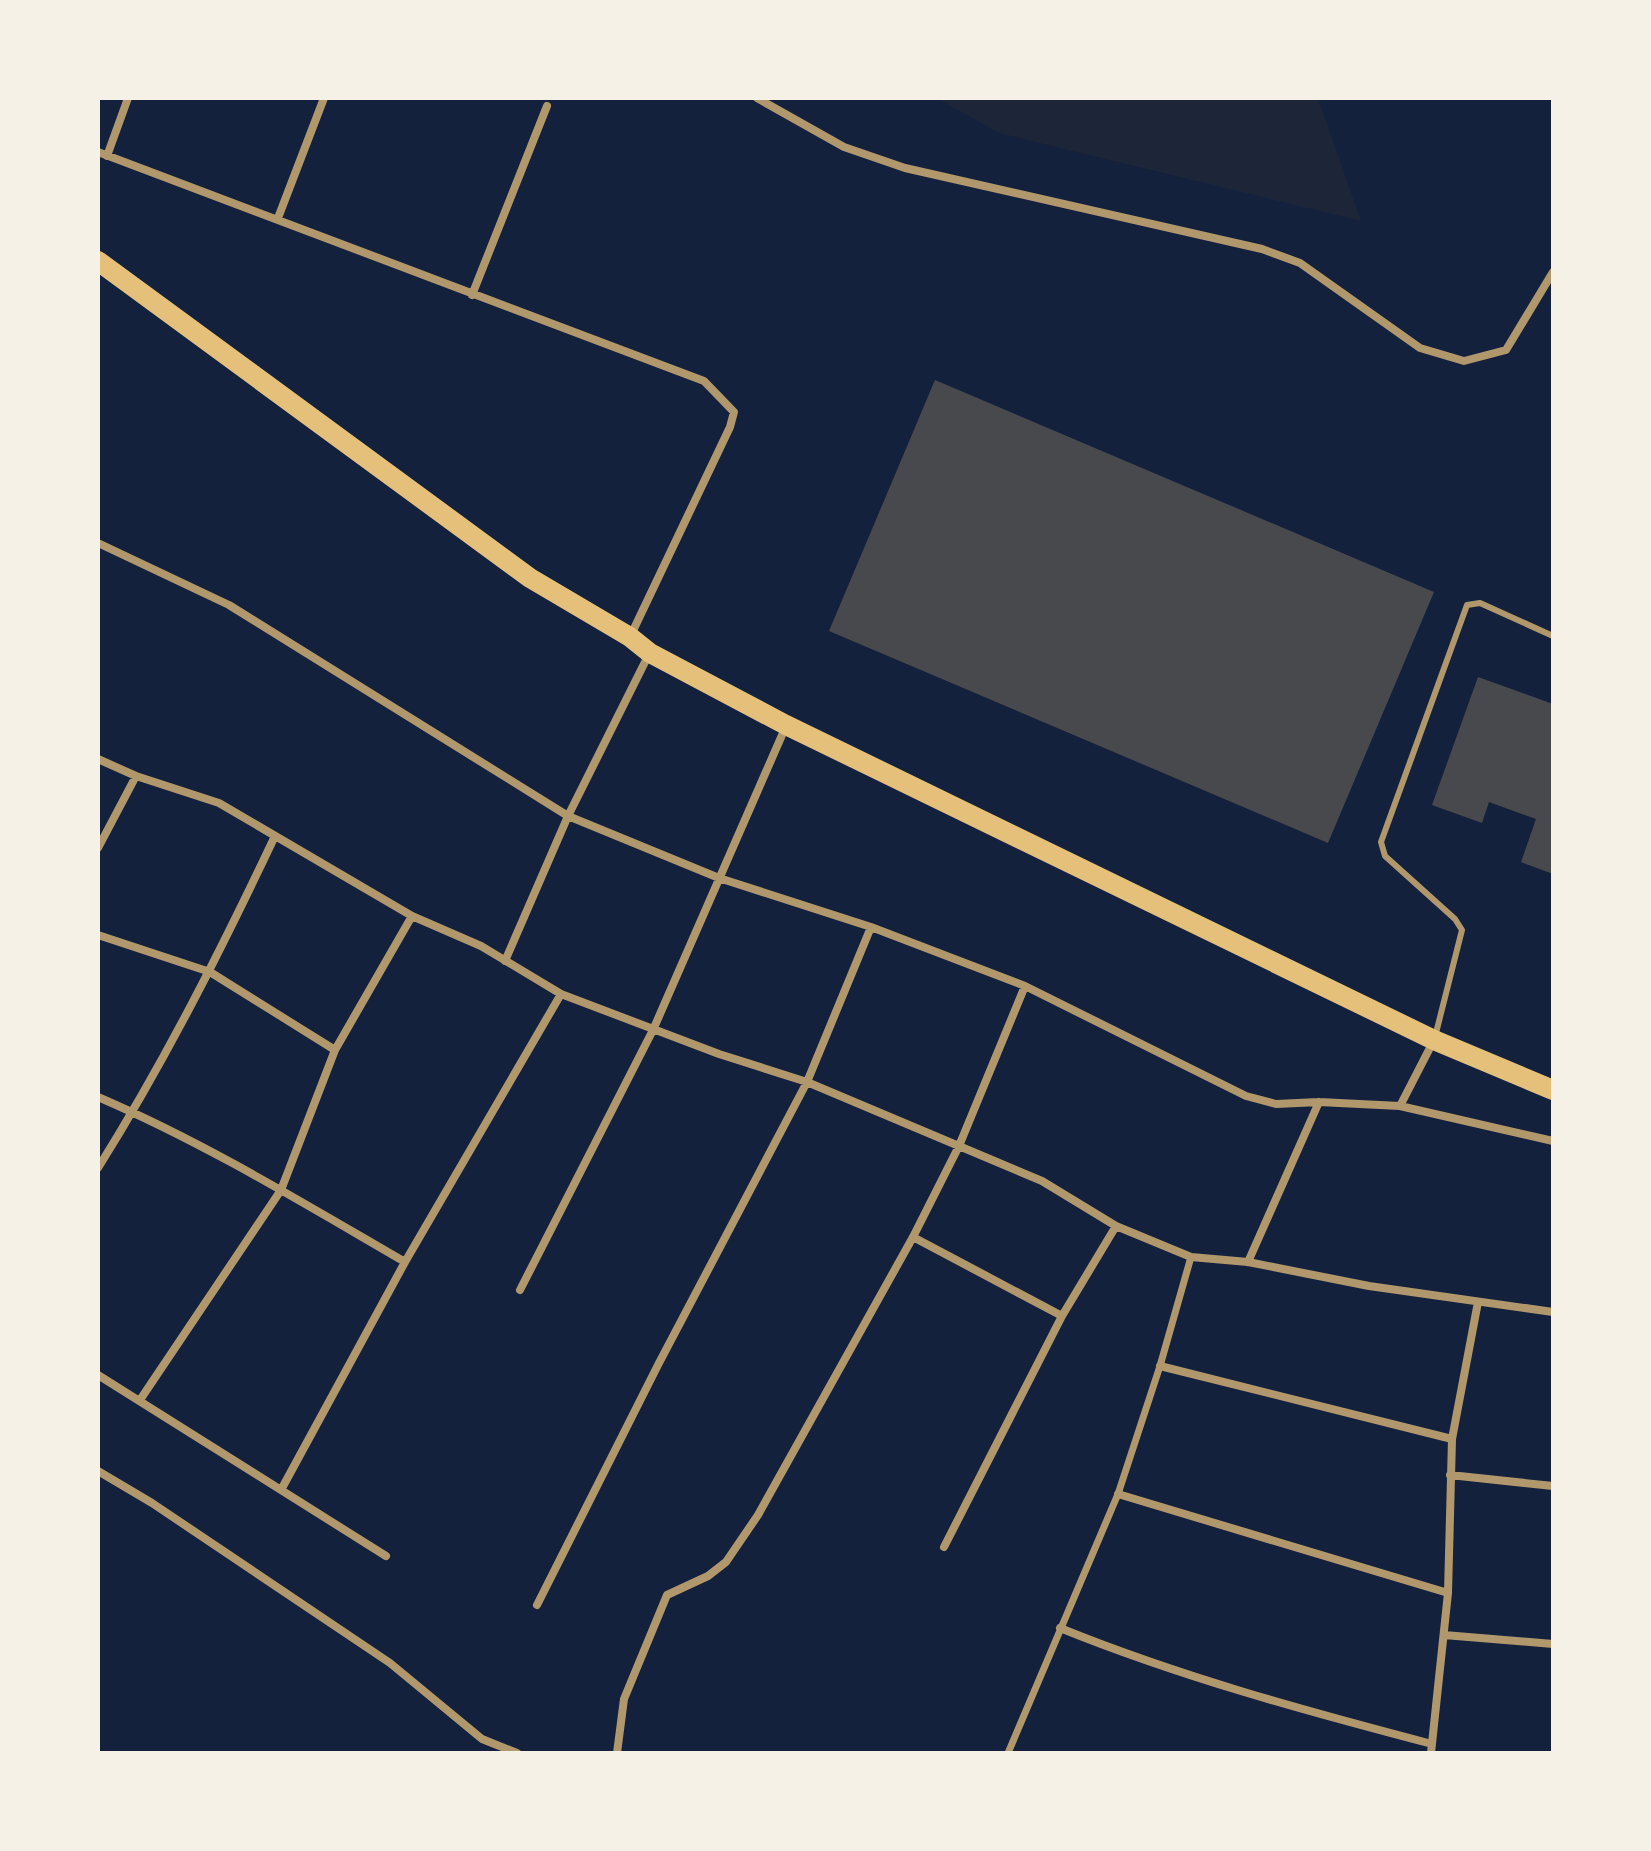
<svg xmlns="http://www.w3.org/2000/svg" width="1651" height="1851" viewBox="0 0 1651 1851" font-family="Poppins,sans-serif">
<rect width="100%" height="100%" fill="#14213d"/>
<path fill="#1d2539" d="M937 98H1318L1361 221 999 133Z"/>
<path fill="#48494c" d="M935 380 1434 592 1328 843 829 631Z
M1478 677 1553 704V874L1521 862 1536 819 1489 802 1482 823 1432 805Z"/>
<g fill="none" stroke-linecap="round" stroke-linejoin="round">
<path stroke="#b1986c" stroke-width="6" d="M1435 1037 1462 930 1455 919 1385 856 1381 842 1467 605 1480 603 1553 636"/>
<path stroke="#b1986c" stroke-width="7" d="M1008 1753 1118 1494 1160 1366 1191 1257"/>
<path stroke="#b1986c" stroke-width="8" d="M757 98 844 147 905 168 1262 249 1300 263 1420 348 1464 361 1506 350 1553 272
M98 152 704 381 734 412 730 427 630 637
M107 156 128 98
M278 218 324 98
M472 295 547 106
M98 543 229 605 568 816 719 878 871 927 1025 986 1246 1096 1276 1104 1319 1102 1400 1106 1553 1141
M98 759 136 776 219 803 412 916 481 946 561 994 719 1054 807 1082 1042 1181 1116 1226 1191 1257 1248 1262 1369 1286 1553 1312
M98 848 136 776
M98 935 210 972 335 1050
M505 961 568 816 649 654
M98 1097C205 1143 305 1204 405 1262
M1400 1106 1434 1040
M98 1168C165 1061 221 950 275 836
M913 1237 1062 1316
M1248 1262 1319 1102
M520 1290 653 1030 786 726
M1160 1366 1452 1439
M98 1375 386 1556
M140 1400 281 1190 335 1050 412 916
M98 1471 152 1503 390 1663 482 1739 517 1753
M1450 1475 1553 1486
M281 1490 405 1262 561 994
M1118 1494 1448 1593
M944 1547 1062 1316 1116 1226
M537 1605 659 1363 807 1082 871 927
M1060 1628C1181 1677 1306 1711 1432 1744
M1444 1635 1553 1644
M617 1753 624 1699 667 1595 708 1576 726 1562 758 1515 913 1237 959 1146 1025 986
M1431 1753 1448 1593 1452 1439 1478 1302"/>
<path stroke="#e5c07b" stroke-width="20" d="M98 261 530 578 630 637 650 653 786 725 1434 1040 1553 1090"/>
</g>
<rect width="1651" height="1851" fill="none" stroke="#f6f1e7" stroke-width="200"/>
</svg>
